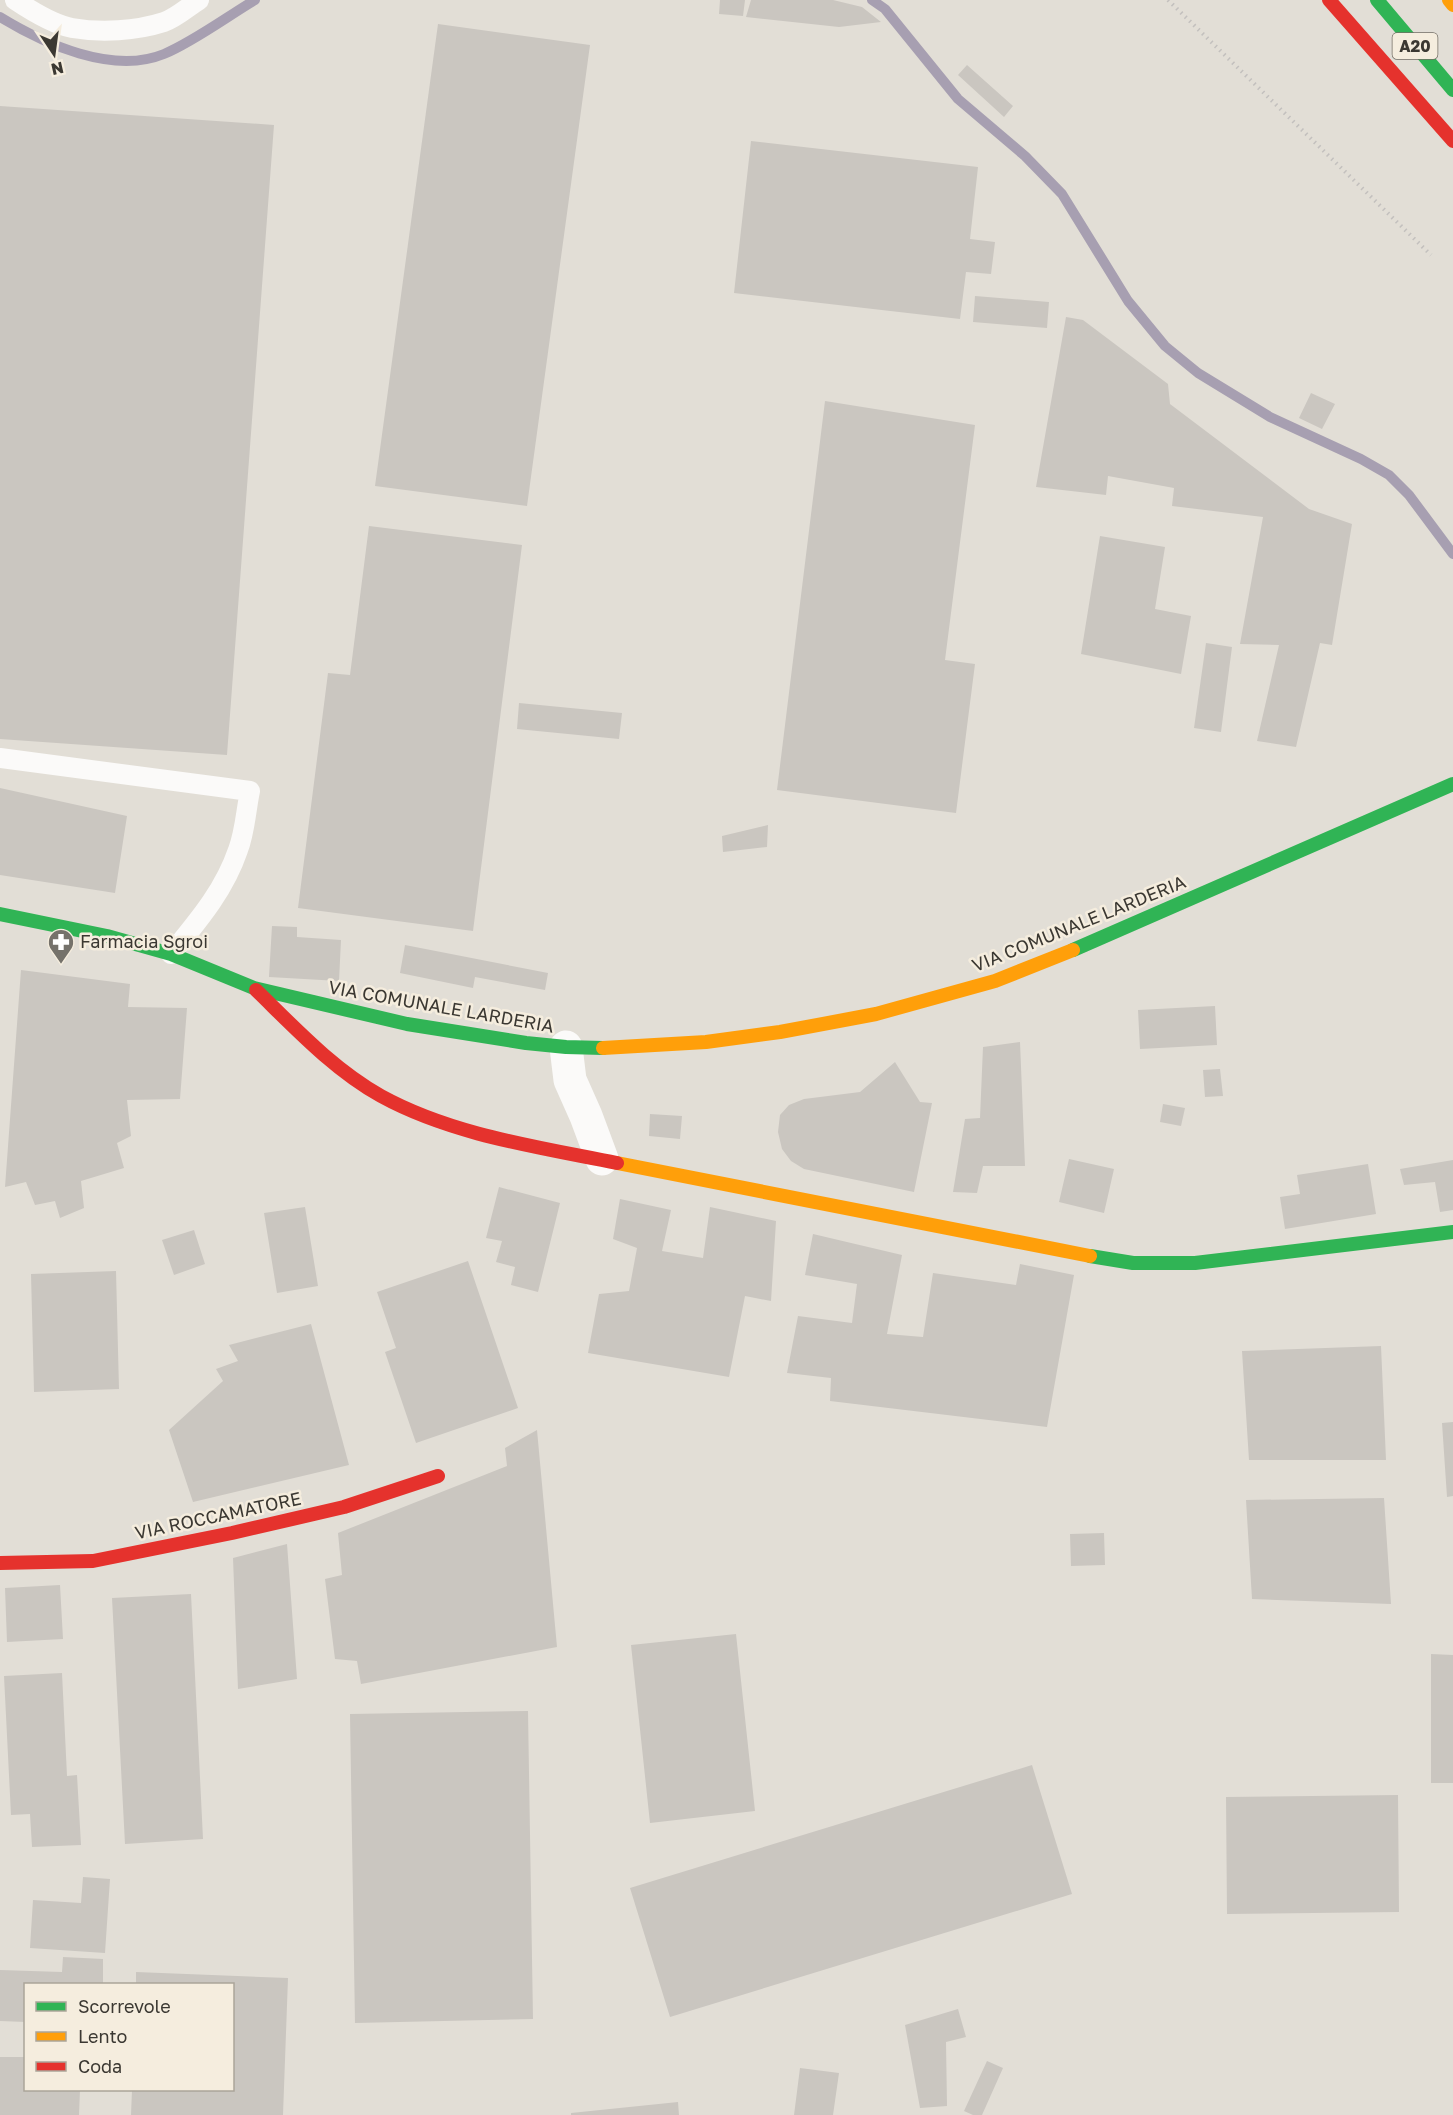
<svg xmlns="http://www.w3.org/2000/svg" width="1453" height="2115" viewBox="0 0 1453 2115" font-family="'Golos Text',sans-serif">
<rect width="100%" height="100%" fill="#e2ded6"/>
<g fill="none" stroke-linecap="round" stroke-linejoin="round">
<path stroke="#a79fb1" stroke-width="10" d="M872 0 885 9 958 99 1025 156 1062 194 1128 301 1165 346 1198 373 1270 417 1361 459 1389 475 1409 495 1453 554
M0 17C44 44 113 75 164 54 193 42 228 16 255 0"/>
</g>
<path fill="#cac6c0" d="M720 0H745L743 16 719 14Z
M751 0H833L862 7 881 22 839 27 746 17Z
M438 24 590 45 527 506 375 486Z
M967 65 1013 106 1004 117 958 75Z
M0 106 274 125 227 755 0 739Z
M751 141 978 167 970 239 995 242 991 274 966 272 960 319 734 293Z
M975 296 1049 302 1047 328 973 322Z
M1066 317 1083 320 1168 384 1170 404 1309 509 1352 524 1332 645 1320 643 1296 747 1257 741 1279 645 1240 644 1263 517 1172 506 1174 488 1108 476 1106 495 1036 487Z
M1311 393 1335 404 1322 429 1299 418Z
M825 401 975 425 945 660 975 664 956 813 777 790Z
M369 526 522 545 473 931 298 908 328 673 350 675Z
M1100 536 1165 547 1155 609 1191 616 1181 674 1081 654Z
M1206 643 1232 647 1221 732 1194 728Z
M519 703 622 713 619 739 517 729Z
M0 788 127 816 115 893 0 875Z
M768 825 767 847 723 852 722 836Z
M272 926 297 927V937L341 940 339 981 269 977Z
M405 945 548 973 545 990 475 977 473 988 400 973Z
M21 970 130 984 128 1007 187 1008 180 1099 127 1100 131 1136 117 1143 124 1168 81 1181 84 1208 60 1218 55 1201 35 1205 26 1182 5 1187Z
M1215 1006 1217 1045 1140 1049 1138 1010Z
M1020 1042 1025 1166H983L977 1193 953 1192 965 1119 980 1118 983 1047Z
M895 1062 920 1102 932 1103 914 1192 804 1169 791 1161 782 1149 778 1132 780 1115 789 1105 804 1099 860 1092Z
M1220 1069 1223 1096 1205 1097 1203 1070Z
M1163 1104 1185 1108 1181 1126 1160 1122Z
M650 1114 682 1116 680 1139 649 1136Z
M1069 1159 1114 1169 1104 1213 1059 1202Z
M1453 1160V1210L1440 1212 1435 1182 1404 1185 1400 1169Z
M1368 1164 1376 1214 1285 1229 1280 1197 1300 1194 1297 1175Z
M499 1187 560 1203 538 1292 511 1285 515 1267 496 1262 502 1241 486 1238Z
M620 1199 671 1210 662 1251 703 1258 710 1207 776 1221 771 1301 745 1296 729 1377 588 1353 599 1294 629 1291 637 1248 613 1239Z
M305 1207 318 1286 277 1293 264 1213Z
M194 1230 205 1264 174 1275 162 1240Z
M813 1234 902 1255 887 1334 923 1337 933 1273 1016 1285 1020 1264 1074 1275 1047 1427 830 1401 831 1378 787 1373 798 1316 852 1323 857 1284 805 1275Z
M468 1261 518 1408 416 1443 385 1352 396 1348 377 1292Z
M116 1271 119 1389 34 1392 31 1274Z
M311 1324 349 1465 193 1502 169 1430 223 1381 216 1369 238 1361 229 1345Z
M1381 1346 1386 1460H1249L1242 1351Z
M1453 1422V1496L1447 1497 1442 1423Z
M537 1430 557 1647 361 1684 357 1661 335 1659 325 1579 342 1575 338 1533 507 1466 505 1448Z
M1384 1498 1391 1604 1252 1599 1246 1500Z
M1104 1533 1105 1565 1071 1566 1070 1534Z
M287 1544 297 1679 238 1689 233 1558Z
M60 1585 63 1639 7 1642 5 1588Z
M191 1594 203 1839 125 1844 112 1598Z
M736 1634 755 1811 650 1823 631 1645Z
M1431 1654 1453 1655V1783H1431Z
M62 1673 67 1776 77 1775 81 1845 32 1847 30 1814 11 1815 4 1676Z
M528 1711 533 2019 355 2023 350 1714Z
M1032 1765 1072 1894 670 2017 630 1888Z
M1398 1795 1399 1912 1227 1914 1226 1797Z
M83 1877 110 1879 105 1953 30 1948 33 1900 81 1903Z
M63 1957 103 1959V1983L26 1984V2022L0 2021V1970L62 1972Z
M136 1972 288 1978 283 2115H131L132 2090H232V1984H136Z
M958 2009 966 2037 946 2042 947 2106 920 2108 905 2025Z
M0 2057H26V2090H80L79 2115H0Z
M987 2061 1003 2068 982 2115H973L964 2111Z
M800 2068 839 2073 833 2115H794Z
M678 2102 679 2115H571V2113Z"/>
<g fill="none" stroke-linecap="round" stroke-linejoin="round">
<path stroke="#c3c0be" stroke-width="4" stroke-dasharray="1.5 4.5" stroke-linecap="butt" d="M1168 0 1431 255"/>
<path stroke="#fbfaf9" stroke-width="20" d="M15 0C30 10 55 25 72 28 101 33 136 31 164 22 176 18 188 7 199 0
M0 758 250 791C246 810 245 832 238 850 224 891 198 921 171 954"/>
<path stroke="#fbfaf9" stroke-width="33" d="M566 1047 570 1080 586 1116 602 1159"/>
<path stroke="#30b455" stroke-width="14" d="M1377 0 1453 90
M0 914 107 936 171 954 254 988 407 1024 526 1043 566 1047 603 1048
M1073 950 1453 784
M1090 1256 1133 1263H1195L1453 1232"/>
<path stroke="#ff9f0a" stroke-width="14" d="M1449 0 1453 5
M603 1048 706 1042 780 1032 876 1014 995 981 1073 950
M617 1163 1090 1256"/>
<path stroke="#e5322d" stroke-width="14" d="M1329 0 1453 141
M256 990C295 1028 333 1069 381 1096 452 1135 538 1147 617 1163
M0 1563 93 1561 232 1533 344 1507 438 1476"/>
</g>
<defs>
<g id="pharmacy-pin" transform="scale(1.35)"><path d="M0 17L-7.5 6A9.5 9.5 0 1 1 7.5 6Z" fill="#75726b" stroke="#f5edde"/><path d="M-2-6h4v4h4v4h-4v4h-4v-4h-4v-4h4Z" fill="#fff"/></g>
</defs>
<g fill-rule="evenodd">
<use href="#pharmacy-pin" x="61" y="942"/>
</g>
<g text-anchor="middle" stroke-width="5" stroke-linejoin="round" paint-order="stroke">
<rect fill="#f5edde" stroke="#736e66" stroke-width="1.5" x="1392.5" y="33" width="45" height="26" rx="4.5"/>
<g font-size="16" font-weight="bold" fill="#3b3832">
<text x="1415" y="52">A20</text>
</g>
<g font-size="18" fill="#3b3832" stroke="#f5edde">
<text transform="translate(1079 924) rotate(-22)" y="6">VIA COMUNALE LARDERIA</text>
<text transform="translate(441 1007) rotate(10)" y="6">VIA COMUNALE LARDERIA</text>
<text transform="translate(218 1516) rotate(-12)" y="6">VIA ROCCAMATORE</text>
</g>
<g font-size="18" fill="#3b3832" stroke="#f5edde" text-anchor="start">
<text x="80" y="948">Farmacia Sgroi</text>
</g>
</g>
<rect x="24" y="1983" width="210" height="108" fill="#f5edde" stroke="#aba599" stroke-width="1.5"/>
<rect x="36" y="2002" width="30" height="9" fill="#30b455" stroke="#aba599" stroke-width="1.5"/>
<text x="78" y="2013" font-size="18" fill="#3b3832">Scorrevole</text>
<rect x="36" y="2032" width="30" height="9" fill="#ff9f0a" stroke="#aba599" stroke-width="1.5"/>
<text x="78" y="2043" font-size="18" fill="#3b3832">Lento</text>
<rect x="36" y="2062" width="30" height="9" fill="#e5322d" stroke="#aba599" stroke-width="1.5"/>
<text x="78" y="2073" font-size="18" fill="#3b3832">Coda</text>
<g transform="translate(54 54) rotate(167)" stroke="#f5edde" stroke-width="4.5" paint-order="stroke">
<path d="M0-4.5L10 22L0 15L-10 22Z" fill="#3b3832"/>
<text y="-9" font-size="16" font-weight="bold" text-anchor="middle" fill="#3b3832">N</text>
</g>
</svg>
